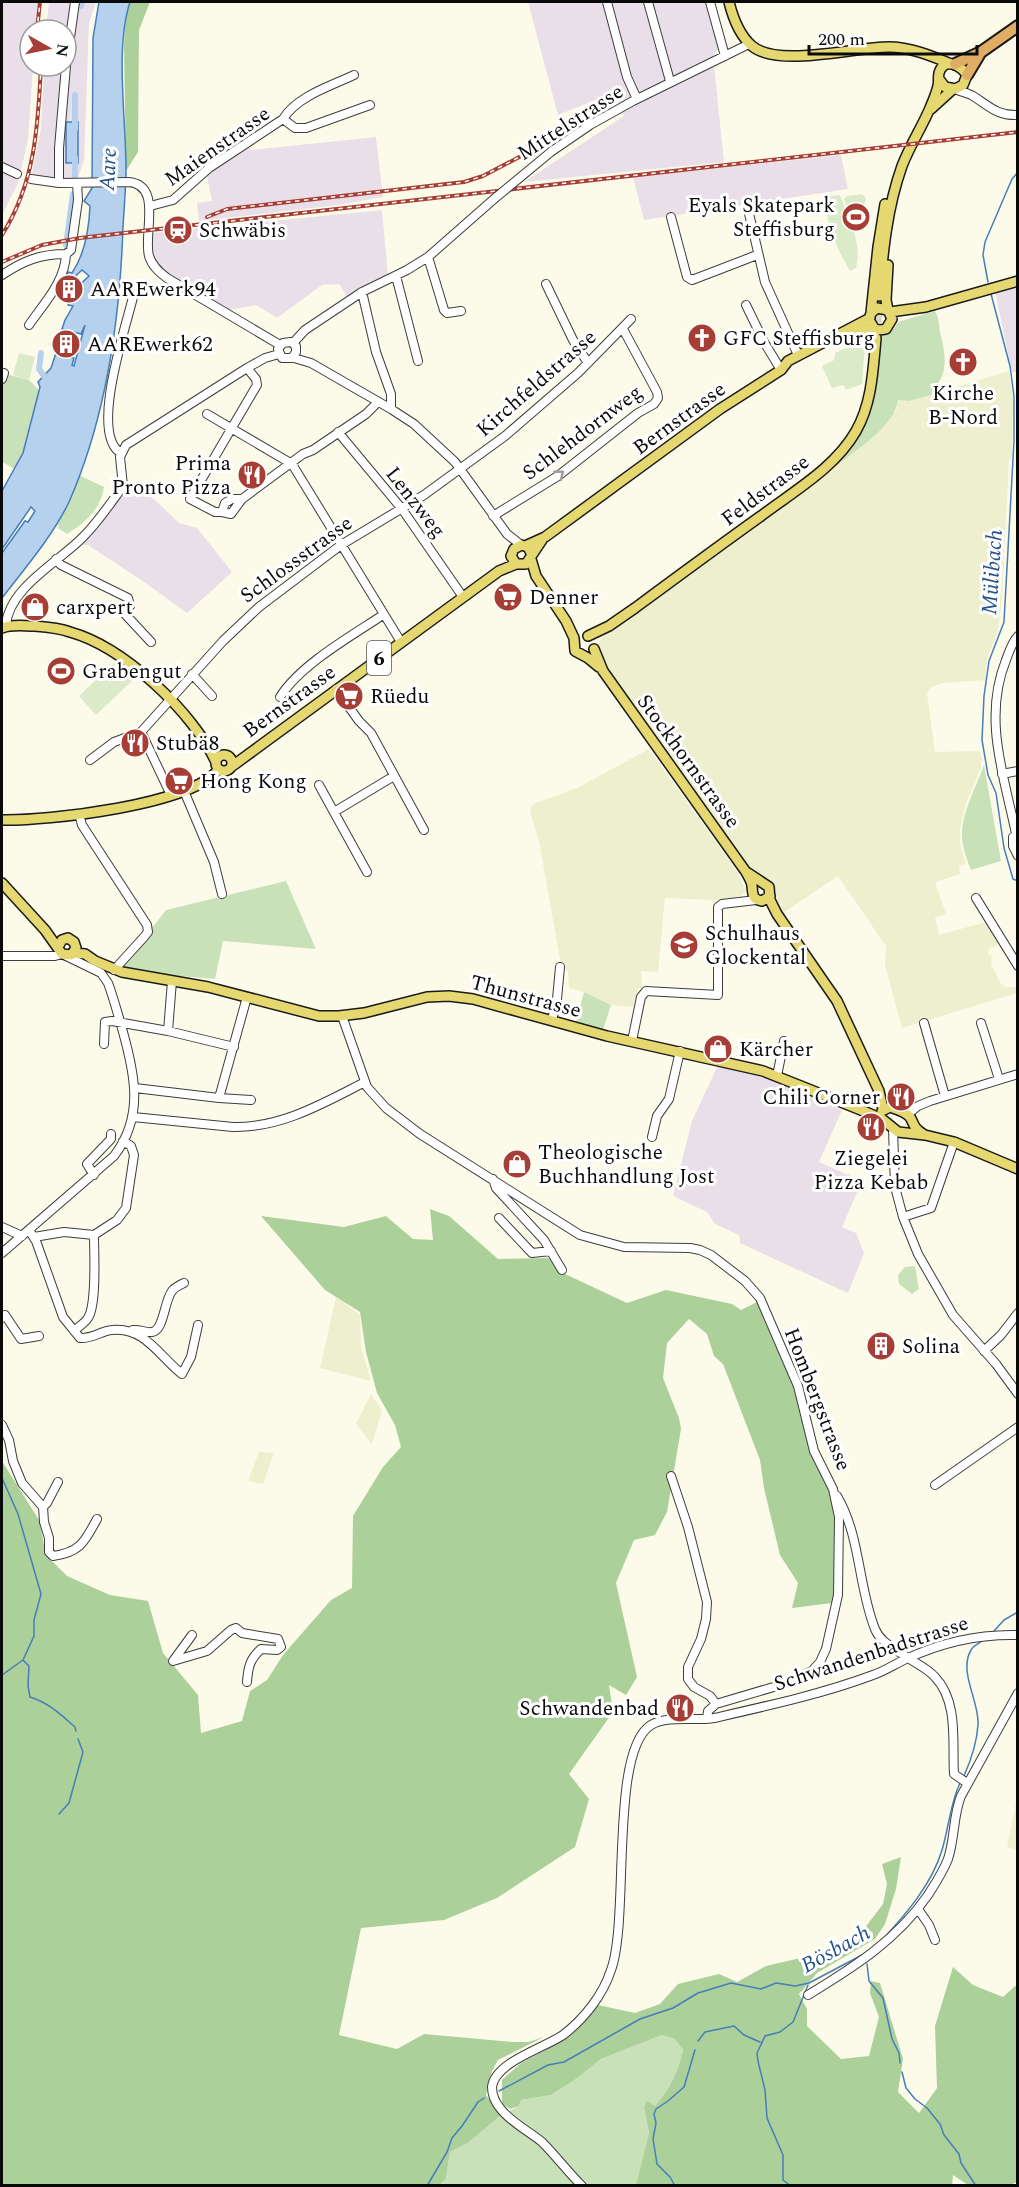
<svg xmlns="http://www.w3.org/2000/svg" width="1019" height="2187" viewBox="0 0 1019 2187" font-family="Spectral,serif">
<rect width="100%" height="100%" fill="#fcfbea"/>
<path fill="#e8dfe8" d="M2 2H38L35 30H30V66H33L28 140 18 183 2 215Z
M49 2H96L89 23 84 160 78 178 72 183 31 179 41 128 44 66H66V30H46Z
M528 2H710L719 48 713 56 724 162 524 182 624 116 615 92 558 115Z
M376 137 383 197 338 205 199 221 197 203 212 201 206 171 246 143 251 150Z
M841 155 848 189 644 220 633 177Z
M382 210 388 277 350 301 339 284 322 285 277 318 256 305 224 311 167 278 149 257 151 233Z
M1017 287 1018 372H1012L995 292Z
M129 484 155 500 179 523 197 528 232 572 187 613 147 584 88 545H81Z
M718 1065 777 1081 842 1110 819 1162 862 1181 842 1227 856 1233 864 1253 848 1293 740 1243 739 1235 715 1224 707 1212 673 1196 692 1121Z"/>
<path fill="#edefce" d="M1009 371 1013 397 1012 459 1009 460 1002 598 998 631 987 659 985 680 943 683 931 687 927 694 935 752 980 751 982 758 981 768 966 803 960 829V843L966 864 959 866 960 874 935 882 946 914 935 918 939 935 989 921 999 942 995 947 989 948 988 954 992 956 991 964 1001 984 1006 987H1017V993L902 1028 885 965 886 946 838 876 783 913 601 663 596 649 597 644 605 634 630 615 859 449 881 428 897 409 898 400 909 401Z
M649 749 737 871 746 891 742 895 730 899 714 900 665 898 658 972 641 971 642 988H638L633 1007 611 1005 584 992 569 988 568 971 562 965 560 959 539 841 530 811 533 804 577 788Z
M336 1297 360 1315 361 1347 371 1381 320 1368Z
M371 1394 382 1410 372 1444 356 1424Z
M259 1452 274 1453 263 1484 248 1481Z
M1017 1799V1850L1007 1847Z"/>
<path fill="#c9e1b9" d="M935 311C939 318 939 325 940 332 945 352 950 375 932 390L934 394 909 401 898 400C896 424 856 451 837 465L839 459 857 437 880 336 892 331 898 322Z
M6 374 29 380 39 390 23 453 15 469 2 462V382Z
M79 475 104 487C101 509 85 523 67 534L58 528 59 526 56 524 68 502Z
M984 765 1001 861 971 870C967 860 963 849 962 838 961 813 976 788 984 765Z
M286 881 316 949 223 941 215 979 146 973 122 966 166 910Z
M584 992 611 1005 603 1030 576 1022Z
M915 1266 919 1289 912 1294 899 1284 898 1275 905 1267Z
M662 2035 675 2039 683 2050C680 2065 669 2099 654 2106 651 2107 647 2107 644 2107L649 2133 636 2185 440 2186 446 2179 450 2152 468 2143 501 2115 519 2106 521 2100 551 2095 576 2079 601 2059Z"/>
<path fill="#acd09a" d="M130 2H150L139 30 138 152 126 171 124 44 126 15Z
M430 1209 449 1216 498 1259 548 1258 565 1274 627 1303 666 1290 732 1304 741 1310 757 1302 796 1387 811 1450 832 1498 837 1549 835 1597 832 1603 792 1608 798 1583 780 1555 764 1488 760 1460 723 1364 714 1356 707 1334 689 1319 667 1343 663 1378 679 1418 681 1429 667 1512 655 1535 634 1540 616 1583 637 1677 626 1695 609 1685 613 1712 569 1774 589 1799 575 1847 497 1898 444 1920 361 1928 339 2035 397 2049 424 2034 513 2042H528L544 2037 498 2060 492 2071 486 2095 501 2115 468 2143 450 2152 446 2179 440 2185H2V1461L39 1520 46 1555 67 1576 110 1595 148 1601 163 1653 198 1695 201 1733 242 1721 250 1691 267 1680 283 1655 331 1600 352 1588 353 1516 383 1467 401 1447 395 1425 377 1393 366 1352 360 1312 325 1290 261 1216 344 1227 386 1216 413 1239 433 1240Z
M901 1857 896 1889 885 1924 875 1939 817 1973 799 1994 807 2009V2026L841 2059 869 2056 879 2017 870 1993 871 1981 880 1983 903 2059 898 2092 919 2113 937 2088 935 2026 953 1967 973 1985 1003 1997 1015 1986 1017 1987V2182L1010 2185H968L953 2175 952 2186 636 2185 649 2133 644 2107 647 2101 655 2106C670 2090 678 2072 683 2050L675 2039 662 2035 601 2059 576 2079 551 2095 521 2100 519 2106 510 2109 502 2103V2080L521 2063 564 2040 580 2026 598 2005 635 2013 660 2004 678 1984 719 1974 737 1982 766 1966 822 1953 858 1937 883 1904 887 1884 882 1864Z"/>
<path fill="#dbeac9" d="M862 194 866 198 859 231 856 232 844 199 847 196Z
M840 195C848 217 863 244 856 268L850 271C836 248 827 224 824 197Z
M863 340 865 341 862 384 846 390 843 385 832 388 822 366 834 360 835 353Z
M19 353 35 357 29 380 13 375Z
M116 661 123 668 125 666 134 679 96 715 79 696Z"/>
<path fill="#b5d1ed" stroke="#467dba" stroke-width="1.5" d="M99 2H130C115 47 126 119 126 168 126 188 124 208 123 227 120 318 106 418 69 502 52 537 25 568 2 598V553L25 521 28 522 35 511 31 507 2 549V491L23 453 40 387 38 382 51 368 56 353 74 358 72 365 74 366 85 325 81 334 62 329 65 320 73 306 68 305 72 292 89 276 82 270 66 285 68 272 72 273C85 254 89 229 90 206L84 201 92 188 93 38Z
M66 122H78V163H66Z"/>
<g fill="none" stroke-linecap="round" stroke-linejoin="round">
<path stroke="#467dba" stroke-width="1.5" d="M988 282 983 255 985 242 1012 179 1018 172
M991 294 1010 366 1014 396V441L1004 622 989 661 984 696 982 740 988 775 996 793 1004 848 1013 879 1018 881
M2 1478 18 1514 41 1594 34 1620V1636L23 1660 2 1675
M994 1631 1004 1620 1018 1612
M23 1660 29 1666 28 1686 30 1697C49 1703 60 1714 75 1727L76 1731
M964 1776C971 1760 977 1742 978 1725 980 1702 958 1672 971 1650 973 1646 979 1643 982 1641
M59 1814 69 1803 83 1752 78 1739
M883 1939C906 1914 932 1884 942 1850 949 1827 950 1804 960 1783
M867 1964 869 1981 883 1998 892 2039 899 2053 900 2063
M698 2041 705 2032 734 2026 744 2035 760 2042
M902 2072 906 2088 915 2099 927 2108 940 2124 944 2135 959 2154 961 2163 976 2186
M499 2091 548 2065 564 2062 640 2019 673 2008 698 1993 731 1983 761 1989 776 1983 795 1986 809 1983 862 1955
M427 2186 447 2152 452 2138 462 2126 478 2102 484 2098
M675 2186 670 2177 657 2164 653 2139 656 2123 654 2114 656 2109 668 2101 684 2087 695 2050
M791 2186 783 2180V2155L767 2118 765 2090 758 2061 757 2053 765 2036 780 2032 793 2022 808 1985"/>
<path stroke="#b5d1ed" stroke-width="6" d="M81 6 82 2
M75 95V129
M75 178V158
M66 245 73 194
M41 353 39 369 44 376"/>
<path stroke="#d8d7c8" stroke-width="9" stroke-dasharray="9 4.5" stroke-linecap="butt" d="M876 336 879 296"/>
<g stroke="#3d3d3d" stroke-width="10">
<path id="minor" d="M607 2 627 77 637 99
M648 2 670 81
M710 2 725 56
M66 66 75 2
M955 89C961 92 968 93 973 96 989 106 997 116 1018 115
M283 119C297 96 331 86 354 75
M552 151 590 125 633 101 749 44
M2 167 17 174
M31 179 59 183 128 182C163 184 143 234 149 256 152 266 159 272 167 278L280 345
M59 183V148L66 66
M747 205 765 282 798 355
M150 206 173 200 209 168 283 119 295 128H306L370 105
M671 217 687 277 692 280 757 255
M428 257 444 310 447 313 461 311
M2 275C23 261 40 254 66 254
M396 276 418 361
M546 284 573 340 588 363
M362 292 376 352 391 394V409
M746 305 764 342 781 370
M29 325C44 303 65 282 66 254L71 250 78 200 77 183
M293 343 305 330 362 292 407 270 428 257 494 199
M292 358 296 352V346L291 342 283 343 278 349 282 358H294L311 363 391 409 414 424 455 462 507 534 521 545
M2 379 4 373
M207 414 292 464 401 642
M338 432 402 509 463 597
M121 453C89 435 126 327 133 297
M242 499H232L225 503 222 512 231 514 242 499 303 454 313 450 366 414 378 402
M222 512H215L190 499 257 385 256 379 247 368
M493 516 558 476 638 413 654 404 658 398 657 392 623 329
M56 559 61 565 128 598 130 606 124 613 151 642
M6 626C8 588 60 561 83 537 98 522 111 503 123 486L120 457 126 445 247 368 265 358 279 354
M1018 636C1012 642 1009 652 1006 660 981 722 1007 783 1018 844
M192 674 212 696
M336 689 359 721 371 733 424 830
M280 697C300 665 351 636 383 615
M141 732 171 795
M90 760 114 742 141 732 223 641 259 607 341 545 424 495 505 436 578 373 631 319
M1002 774 1018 771
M319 785 367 872
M184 791 214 862 222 894
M334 812 394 776
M79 814 82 825 147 925 148 932 144 937 114 970
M1013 837V846L1018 856
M976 898 1018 966
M2 956H55L62 954
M342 1016 367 1087 386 1108 420 1134 580 1235 624 1247 690 1248 700 1250 711 1255 745 1281 760 1298 798 1386 814 1451 833 1489 839 1517 838 1595 826 1649 820 1662 812 1671 777 1686 716 1704 708 1711 707 1719
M552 1020 557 999 560 967
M924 1023 945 1096
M981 1023 999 1079
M168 1031 172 981
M632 1041 641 997 646 991 718 995V907L722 904 756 900
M104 1044 105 1022 112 1021 168 1031 234 1047
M777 1076 784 1041
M135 1088 219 1098 251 1100
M219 1098 247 997
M907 1115 918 1106 930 1101 1018 1074
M133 1117 233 1127C281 1128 324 1103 365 1082
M893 1129 895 1187 903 1217 918 1254 953 1315 996 1364 1018 1394
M652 1137 657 1116 669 1099 680 1051
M94 1175 87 1164 111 1139V1134
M493 1179 496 1188 544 1240 562 1270
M903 1217 931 1208 954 1142
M499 1218 532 1253 551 1251
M2 1227 22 1236
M29 1230 36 1241 63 1317 80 1338C92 1339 101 1331 112 1330 144 1326 160 1357 182 1374L191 1357 198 1325
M94 1235 117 1220 126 1208 134 1155 131 1146 123 1141
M34 1237 64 1232 94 1235C94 1253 97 1304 88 1318 85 1323 78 1327 74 1331
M2 1253 114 1156C144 1117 135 1075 123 1032 118 1015 114 999 108 983L101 973 66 956
M2 1318 5 1315 21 1339 39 1336
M133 1330C139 1329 146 1333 152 1332 164 1331 164 1301 172 1291 175 1287 180 1285 184 1283
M984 1351 1001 1335 1018 1313
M2 1425 9 1440 13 1461 22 1483 43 1507 44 1522 49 1538V1552L53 1556C81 1552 85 1541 97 1519
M671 1476 688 1527 707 1602 706 1619 701 1639 688 1667V1679L694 1687 710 1696 716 1704
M935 1485 1018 1427
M837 1496C861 1537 858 1587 875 1629 880 1642 894 1648 905 1656 915 1663 927 1668 935 1677 959 1702 952 1744 954 1774L967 1783
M43 1507 47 1503 58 1482
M192 1635 173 1661 207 1651 231 1630 236 1628 242 1633 278 1639 281 1647 277 1650 261 1649C250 1659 248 1667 247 1682
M918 1909 929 1925 935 1940
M808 1995C854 1967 897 1940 928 1895 935 1884 943 1872 948 1859 955 1838 953 1816 961 1796L1018 1693
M582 2186C568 2172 556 2156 542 2142 529 2131 510 2122 500 2108 495 2102 492 2095 492 2087 495 2062 544 2048 563 2035 584 2019 603 1995 611 1970 630 1919 609 1751 651 1725 667 1715 695 1721 714 1718 767 1706 822 1694 873 1675 885 1671 895 1664 906 1659 942 1642 979 1634 1018 1635"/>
</g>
<g stroke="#1b1b1b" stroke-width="12">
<path id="major" d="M729 2C733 18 739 35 752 46 778 68 854 47 889 47 910 47 932 56 951 64
M931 109 953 89
M879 296C883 252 887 208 902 166 910 145 922 127 930 108 933 101 936 94 938 86 939 82 938 77 939 73 944 56 961 66 967 75L963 85 955 89 945 87 939 79
M888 310 886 300 888 265
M890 312 926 307 1018 281
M871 313 878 247 885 204
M857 332C872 326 875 332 886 329L892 319 888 310 877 308 871 313 869 320 874 328
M525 546 545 537 720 409 781 370 788 361 870 318
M532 555 528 547 521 545 514 549 511 556 516 564H526L542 540
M531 559 536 576 566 621 574 638 575 651 588 658 599 667
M2 628C12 624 23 626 34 626 46 627 59 628 70 632 124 647 193 712 216 762
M588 636 609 626 635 608C677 577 719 546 761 516 794 491 835 468 856 431 872 403 873 370 876 338
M594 649 603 671 746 872C748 876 752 882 752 886 753 895 752 899 762 901L770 896
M216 763a8 8 0 1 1 16 0a8 8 0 1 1-16 0Z
M231 767 499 571 516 564
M2 820C47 821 191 805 218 770
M748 873 769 887 770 900 777 914 837 1001 879 1091 883 1109
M2 883 45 930 62 954 71 955 76 948 74 942 68 938 62 940 58 947
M74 953 85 954 95 961 122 972 208 987 319 1016H339L364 1013 427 997 449 996 473 999 607 1036 763 1071 861 1110 882 1119 898 1132 925 1135 954 1142 1018 1169
M882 1111 890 1107C896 1109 906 1112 910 1117 915 1126 913 1127 923 1134"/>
</g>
<g stroke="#1b1b1b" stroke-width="14">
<path id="highway" d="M955 64 981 52 1018 26
M967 75 979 55"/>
</g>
<use href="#minor" stroke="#fff" stroke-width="8"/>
<use href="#major" stroke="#e6d870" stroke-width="9"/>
<use href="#highway" stroke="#e1ac64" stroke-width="10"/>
<g stroke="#a73e35" stroke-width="4">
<path id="rail" d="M37 30 40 2
M207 217 227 209 464 182 483 176 525 154
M2 235C35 183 38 127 41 66
M2 262 42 245 80 238 1018 132"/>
</g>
<use href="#rail" stroke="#fff" stroke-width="1.5" stroke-dasharray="4.5" stroke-linecap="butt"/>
<g stroke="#3d3d3d" stroke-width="10" stroke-linecap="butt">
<path id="minor-bridge" d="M494 199 552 151"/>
</g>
<use href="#minor-bridge" stroke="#fff" stroke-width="8"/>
</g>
<defs><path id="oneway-chevron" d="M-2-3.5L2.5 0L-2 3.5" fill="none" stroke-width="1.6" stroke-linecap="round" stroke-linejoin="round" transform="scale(1.5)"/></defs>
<use stroke="#9d9d9d" href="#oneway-chevron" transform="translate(560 474) rotate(-38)"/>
<defs>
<g id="stadium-disc" transform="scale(1.5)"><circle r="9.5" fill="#a73e35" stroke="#fff"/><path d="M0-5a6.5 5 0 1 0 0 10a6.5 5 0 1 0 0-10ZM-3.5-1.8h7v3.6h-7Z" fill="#fff"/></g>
<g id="station-disc" transform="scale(1.5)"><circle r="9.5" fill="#a73e35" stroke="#fff"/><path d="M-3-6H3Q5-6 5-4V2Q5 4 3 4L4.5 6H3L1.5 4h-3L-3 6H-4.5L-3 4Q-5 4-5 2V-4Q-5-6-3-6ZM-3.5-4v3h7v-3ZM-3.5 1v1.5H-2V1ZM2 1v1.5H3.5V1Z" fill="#fff"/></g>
<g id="building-disc" transform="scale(1.5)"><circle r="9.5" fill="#a73e35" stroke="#fff"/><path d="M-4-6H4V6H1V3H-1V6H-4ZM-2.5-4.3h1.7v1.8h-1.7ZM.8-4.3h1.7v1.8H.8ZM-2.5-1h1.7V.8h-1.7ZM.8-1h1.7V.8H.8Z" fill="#fff"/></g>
<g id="church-disc" transform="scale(1.5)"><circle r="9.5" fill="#a73e35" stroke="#fff"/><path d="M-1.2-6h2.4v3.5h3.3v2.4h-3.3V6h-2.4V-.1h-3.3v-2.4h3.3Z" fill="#fff"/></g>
<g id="restaurant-disc" transform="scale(1.5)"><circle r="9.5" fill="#a73e35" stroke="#fff"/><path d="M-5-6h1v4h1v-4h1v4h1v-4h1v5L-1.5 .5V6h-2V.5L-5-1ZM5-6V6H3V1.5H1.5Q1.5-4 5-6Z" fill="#fff"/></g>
<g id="supermarket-disc" transform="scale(1.5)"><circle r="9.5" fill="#a73e35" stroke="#fff"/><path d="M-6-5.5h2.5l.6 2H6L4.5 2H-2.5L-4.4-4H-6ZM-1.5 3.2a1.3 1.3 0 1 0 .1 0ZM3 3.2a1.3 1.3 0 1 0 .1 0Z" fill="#fff"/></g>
<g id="shop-disc" transform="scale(1.5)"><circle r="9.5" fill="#a73e35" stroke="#fff"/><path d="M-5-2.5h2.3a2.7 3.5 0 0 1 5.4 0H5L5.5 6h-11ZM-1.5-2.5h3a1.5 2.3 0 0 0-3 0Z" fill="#fff"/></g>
<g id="school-disc" transform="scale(1.5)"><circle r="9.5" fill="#a73e35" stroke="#fff"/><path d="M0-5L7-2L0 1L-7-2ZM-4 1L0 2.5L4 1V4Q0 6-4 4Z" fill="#fff"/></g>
</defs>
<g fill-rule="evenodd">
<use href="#stadium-disc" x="856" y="217"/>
<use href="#station-disc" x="178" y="230"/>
<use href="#building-disc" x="69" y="289"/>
<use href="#church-disc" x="702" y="338"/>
<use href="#building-disc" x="66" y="344"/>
<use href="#church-disc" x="963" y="362"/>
<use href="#restaurant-disc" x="252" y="475"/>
<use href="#supermarket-disc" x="508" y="597"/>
<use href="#shop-disc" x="35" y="607"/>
<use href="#stadium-disc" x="61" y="671"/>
<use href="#supermarket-disc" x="349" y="696"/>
<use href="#restaurant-disc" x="135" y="743"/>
<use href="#supermarket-disc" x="179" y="781"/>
<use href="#school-disc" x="684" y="945"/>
<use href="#shop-disc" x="718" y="1049"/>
<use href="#restaurant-disc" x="901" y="1097"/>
<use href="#restaurant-disc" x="871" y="1127"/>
<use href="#shop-disc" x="517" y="1164"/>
<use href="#building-disc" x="881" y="1346"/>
<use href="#restaurant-disc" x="680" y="1708"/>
</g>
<g text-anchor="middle" stroke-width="6" stroke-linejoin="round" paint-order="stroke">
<rect fill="#fff" stroke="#545454" stroke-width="1.5" x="367" y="641" width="24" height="34" rx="4.5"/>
<g font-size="20" font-weight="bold" fill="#0a0a0a">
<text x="379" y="665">6</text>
</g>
<g font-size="21" fill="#0a0a0a" stroke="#fff">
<text transform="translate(570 122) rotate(-33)" y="7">Mittelstrasse</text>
<text transform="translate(217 146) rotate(-35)" y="7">Maienstrasse</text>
<text transform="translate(536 383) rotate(-41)" y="7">Kirchfeldstrasse</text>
<text transform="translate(679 418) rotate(-36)" y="7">Bernstrasse</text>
<text transform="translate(582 432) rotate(-37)" y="7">Schlehdornweg</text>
<text transform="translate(765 490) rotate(-37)" y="7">Feldstrasse</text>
<text transform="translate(416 502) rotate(52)" y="7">Lenzweg</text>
<text transform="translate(296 559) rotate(-36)" y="7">Schlossstrasse</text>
<text transform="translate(289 701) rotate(-36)" y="7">Bernstrasse</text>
<text transform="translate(689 761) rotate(54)" y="7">Stockhornstrasse</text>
<text transform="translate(526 996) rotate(15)" y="7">Thunstrasse</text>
<text transform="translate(818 1399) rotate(69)" y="7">Hombergstrasse</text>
<text transform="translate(871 1653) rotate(-18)" y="7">Schwandenbadstrasse</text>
</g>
<g font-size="21" fill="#0a0a0a" stroke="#fff" text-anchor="start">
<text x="835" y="212" text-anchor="end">Eyals Skatepark<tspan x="835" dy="24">Steffisburg</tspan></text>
<text x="199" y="237">Schwäbis</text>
<text x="90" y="296">AAREwerk94</text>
<text x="723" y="345">GFC Steffisburg</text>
<text x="87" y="351">AAREwerk62</text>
<text x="963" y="400" text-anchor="middle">Kirche<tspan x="963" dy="24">B-Nord</tspan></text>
<text x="231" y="470" text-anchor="end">Prima<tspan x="231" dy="24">Pronto Pizza</tspan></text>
<text x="529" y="604">Denner</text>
<text x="56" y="614">carxpert</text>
<text x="82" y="678">Grabengut</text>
<text x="370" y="703">Rüedu</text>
<text x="156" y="750">Stubä8</text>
<text x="200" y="788">Hong Kong</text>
<text x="705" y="940">Schulhaus<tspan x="705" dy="24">Glockental</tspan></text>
<text x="739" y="1056">Kärcher</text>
<text x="880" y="1104" text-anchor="end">Chili Corner</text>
<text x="538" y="1159">Theologische<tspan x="538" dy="24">Buchhandlung Jost</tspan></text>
<text x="871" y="1165" text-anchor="middle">Ziegelei<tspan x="871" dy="24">Pizza Kebab</tspan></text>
<text x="902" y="1353">Solina</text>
<text x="659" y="1715" text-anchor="end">Schwandenbad</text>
</g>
<g font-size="22" font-style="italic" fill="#25528a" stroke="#fff">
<text transform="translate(107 169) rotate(-87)" y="8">Aare</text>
<text transform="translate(991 572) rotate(-86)" y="8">Mülibach</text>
<text transform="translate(835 1948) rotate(-29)" y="8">Bösbach</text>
</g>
</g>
<rect width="1019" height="2187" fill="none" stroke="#0a0a0a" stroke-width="6"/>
<g transform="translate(48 48) rotate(99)"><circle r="28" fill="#ffffff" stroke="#9d9d9d" stroke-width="1.5"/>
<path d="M0-4.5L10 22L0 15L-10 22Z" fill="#a73e35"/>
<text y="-9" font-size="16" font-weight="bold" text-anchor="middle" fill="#0a0a0a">N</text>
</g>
<path d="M809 45v9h168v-9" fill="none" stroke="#0a0a0a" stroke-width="3"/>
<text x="818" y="45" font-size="18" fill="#0a0a0a" stroke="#ffffff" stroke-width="4.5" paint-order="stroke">200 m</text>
</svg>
